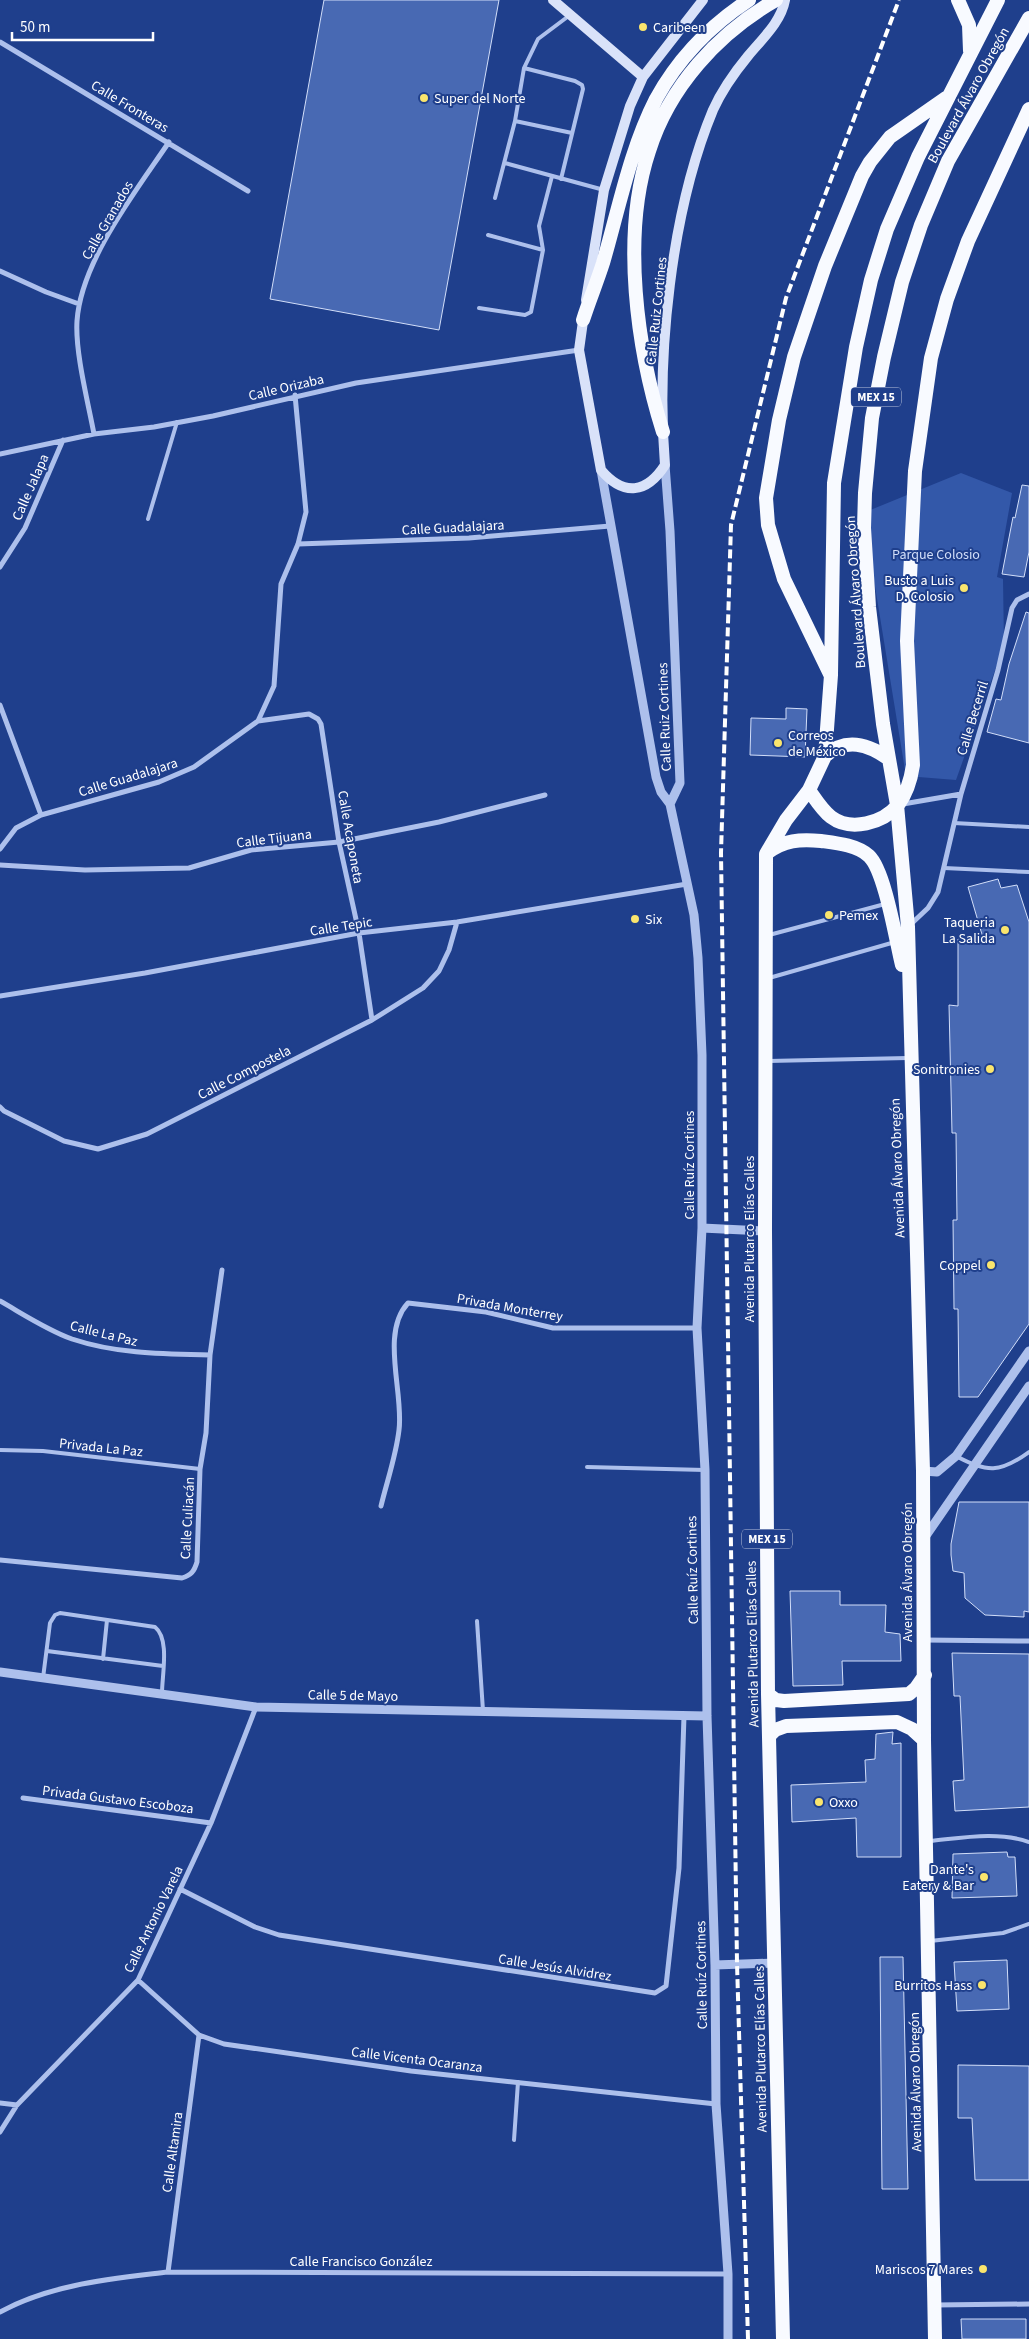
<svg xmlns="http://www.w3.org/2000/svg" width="1029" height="2339" viewBox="0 0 1029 2339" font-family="'Source Sans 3',sans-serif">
<rect width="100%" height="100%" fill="#1f3f8c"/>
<path fill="#3358a9" d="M961 473 1012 493 997 577 1003 579 1004 645 956 780 906 776 863 513Z"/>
<path fill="#4869b3" stroke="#d2def9" d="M324 0H499L439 330 270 299Z
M1022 485 1029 486V552L1024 577 1002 574 1013 517 1015 518Z
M1026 612 1029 613V743L987 732 996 699 1001 700 1009 664Z
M786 708 807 709 805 757 750 755 751 718 786 719Z
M998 879 1001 888 1017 885 1029 922V1324L978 1397H959L958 1309H954L953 1220H957L956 1133H952L949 1005 958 1006V939L983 938 968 887Z
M959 1502H1029V1612L1024 1611V1617L985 1615 965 1598 964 1573 953 1571 951 1555V1544Z
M790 1591H840V1605H886L885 1632 900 1634 901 1661H842L843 1685 793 1686Z
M952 1653 1029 1654V1807L955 1811 953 1781 964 1780 960 1696H954Z
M893 1732 892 1744 901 1743V1857H857L856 1818 792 1822 791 1785 866 1782 865 1760 875 1759 876 1734Z
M1007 1852 1008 1857H1015L1017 1896 952 1898 953 1854Z
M880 1957H903L908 2189H882Z
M1007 1960 1009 2009 957 2011 954 1962Z
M958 2065 1029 2066V2180H975L972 2118H958Z
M961 2319H1026V2339H962Z"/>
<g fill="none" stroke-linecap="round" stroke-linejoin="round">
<path stroke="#adc0ec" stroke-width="4" d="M524 68 575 81 582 85 583 89 561 179
M515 121 572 133
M505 163 604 190
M495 198 515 121 524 68 538 39 570 15
M488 235 543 250
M479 308 525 315 531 312 543 250 539 226 552 176
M148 519 177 422
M954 823 1029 827
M944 868 1029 872
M769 935 885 904
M769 978 895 942
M768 1061 908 1058
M0 1450 43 1451 200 1469
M956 1456C987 1473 1000 1473 1029 1452
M587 1467 705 1470
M477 1621 483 1711
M47 1651 163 1666
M103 1659 107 1620
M43 1678 50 1623 55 1615 60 1613 155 1627C170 1639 162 1675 162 1693
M930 1841C961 1838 998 1831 1029 1842
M930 1941 1003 1933 1029 1924
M514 2140 518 2082"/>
<path stroke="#adc0ec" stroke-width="5" d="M0 42 248 191
M0 271 46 292 79 304
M94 434C88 402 75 352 77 321 81 261 136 191 169 142
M0 454 94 434 154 427 213 416 356 383 579 350
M298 544 469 538 610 526
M0 567 25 528 63 440
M0 705 41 815
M258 721 309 714 318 719 321 724 339 842 359 933 372 1020
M903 804 961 794 998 670 1012 608 1017 600 1029 594
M0 849 16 828 41 815 159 782 194 767 258 721 274 686 281 584 298 544 306 512 295 395
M0 865 85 870 189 868 251 850 339 842 439 822 545 795
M910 925 928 908 938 892 961 794
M0 996 145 973 359 933 457 922 687 884
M0 1107 4 1111 64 1141 98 1149 147 1134 372 1020 423 988 439 971 449 950 457 922
M0 1301C23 1314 47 1330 72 1339 117 1354 163 1354 210 1355
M381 1506C387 1481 396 1456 399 1430 404 1393 380 1333 408 1303L486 1312 553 1328H697
M0 1560 182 1578C191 1575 194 1572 197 1562L200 1469 206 1433 210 1355 222 1270
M924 1640 1029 1641
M23 1798 211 1823
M180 1889 255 1927 279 1935 655 1993 666 1986 679 1868 684 1716
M138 1980 199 2035 224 2044 411 2071 716 2104
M0 2103 17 2105
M0 2132 17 2105 138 1980 211 1823 256 1707
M168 2272 199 2035
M935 2305 1029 2304
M0 2312C51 2284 111 2279 168 2272L728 2274"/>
<path stroke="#adc0ec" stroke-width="9" d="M665 465 670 531 680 783 670 804
M601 470 656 777 661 792 670 804 694 915 698 958 702 1055V1228L697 1328 705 1470 707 1716 715 1965 716 2104 728 2274V2339
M702 1228 765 1231
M923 1471 937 1472 956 1456 1029 1351
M923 1540 1029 1386
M0 1672 256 1707 707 1716
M715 1965 774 1963"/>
<path stroke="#d9e2f9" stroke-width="10" d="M553 0 643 77
M586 300 604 190 630 106 643 77 703 0
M584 314 579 350 601 470C624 497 647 493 665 465 656 356 671 211 713 110 722 90 734 73 748 56 762 39 781 22 785 0"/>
<path stroke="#f8faff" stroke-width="14" d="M958 0 969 25 970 51
M583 320C589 301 597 282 603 263 619 208 630 150 656 99 678 59 711 25 749 0
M663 432C637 349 621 235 649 151 669 87 718 33 776 0
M830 674 784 579 768 525 766 498 779 420 794 357 825 266 862 176 870 162 890 137 946 98
M825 756C846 737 868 744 889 759
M809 790C816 800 822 810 831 817 851 832 883 823 898 805 907 793 911 779 913 765L907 641 915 471 931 358 947 299 968 241 1029 109
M767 853C784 840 800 839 821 841 836 843 857 845 869 856 885 871 896 941 902 965
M768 1694 776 1700 784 1701 909 1694 916 1688 925 1675
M769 1736 775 1730 786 1726 897 1722 912 1729 924 1740
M783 2339 768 1694 765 1231 766 854 786 820 809 790 825 756 831 675 834 483 856 347 871 280 887 229 918 157 998 0
M935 2339 924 1740 923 1471 908 927 897 805 883 724 869 607 864 528 865 493 872 418 884 357 902 282 921 225 948 161 1029 18"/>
<path stroke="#fff" stroke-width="4" stroke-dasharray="9 4" stroke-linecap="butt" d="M748 2339 737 1963 721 853 731 525 786 298 899 0"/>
</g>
<g fill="#fae56d" stroke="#1f3f8c" stroke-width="2">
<circle cx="643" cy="27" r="5"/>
<circle cx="424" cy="98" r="5"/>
<circle cx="964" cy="588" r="5"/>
<circle cx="778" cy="743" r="5"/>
<circle cx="829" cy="915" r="5"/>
<circle cx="635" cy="919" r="5"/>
<circle cx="1005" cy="930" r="5"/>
<circle cx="990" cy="1069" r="5"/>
<circle cx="991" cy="1265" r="5"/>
<circle cx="819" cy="1802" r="5"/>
<circle cx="984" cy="1877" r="5"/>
<circle cx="982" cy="1985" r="5"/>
<circle cx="983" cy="2269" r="5"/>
</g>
<g text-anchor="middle" stroke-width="4" stroke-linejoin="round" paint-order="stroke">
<g fill="#1f3f8c" stroke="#bcc5dc" stroke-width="1">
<rect x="851" y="387.5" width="50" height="19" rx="4"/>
<rect x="742" y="1529.5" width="50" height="19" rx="4"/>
</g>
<g font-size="12" font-weight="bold" fill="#fff">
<text x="876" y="401">MEX 15</text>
<text x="767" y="1543">MEX 15</text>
</g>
<g font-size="14" fill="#fff" stroke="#1f3f8c" text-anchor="end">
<text x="653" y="32" text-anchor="start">Caribeen</text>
<text x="434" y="103" text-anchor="start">Super del Norte</text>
<text x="954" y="585">Busto a Luis<tspan x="954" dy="16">D. Colosio</tspan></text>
<text x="788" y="740" text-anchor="start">Correos<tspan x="788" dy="16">de México</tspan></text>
<text x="839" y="920" text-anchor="start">Pemex</text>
<text x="645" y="924" text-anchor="start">Six</text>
<text x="995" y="927">Taqueria<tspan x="995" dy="16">La Salida</tspan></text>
<text x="980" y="1074">Sonitronies</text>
<text x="981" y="1270">Coppel</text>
<text x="829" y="1807" text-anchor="start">Oxxo</text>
<text x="974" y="1874">Dante's<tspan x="974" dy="16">Eatery &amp; Bar</tspan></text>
<text x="972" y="1990">Burritos Hass</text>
<text x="973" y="2274">Mariscos 7 Mares</text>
</g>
<g font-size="14" fill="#fff" stroke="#1f3f8c">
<text transform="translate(968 95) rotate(-61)" y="5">Boulevard Álvaro Obregón</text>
<text transform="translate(130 106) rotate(31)" y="5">Calle Fronteras</text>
<text transform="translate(107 220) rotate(-60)" y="5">Calle Granados</text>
<text transform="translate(656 311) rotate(-84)" y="5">Calle Ruiz Cortines</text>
<text transform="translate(286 387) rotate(-13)" y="5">Calle Orizaba</text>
<text transform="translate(30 487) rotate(-66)" y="5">Calle Jalapa</text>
<text transform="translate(453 527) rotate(-3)" y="5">Calle Guadalajara</text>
<text transform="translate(855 592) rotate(-94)" y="5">Boulevard Álvaro Obregón</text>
<text transform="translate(664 717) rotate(-92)" y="5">Calle Ruiz Cortines</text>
<text transform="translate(972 718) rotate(-73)" y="5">Calle Becerril</text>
<text transform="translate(128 777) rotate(-17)" y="5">Calle Guadalajara</text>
<text transform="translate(351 837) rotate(80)" y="5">Calle Acaponeta</text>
<text transform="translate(274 838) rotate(-7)" y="5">Calle Tijuana</text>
<text transform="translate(341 926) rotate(-9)" y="5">Calle Tepic</text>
<text transform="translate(244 1072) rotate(-27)" y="5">Calle Compostela</text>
<text transform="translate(689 1165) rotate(-90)" y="5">Calle Ruíz Cortines</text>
<text transform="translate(897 1168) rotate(-92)" y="5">Avenida Álvaro Obregón</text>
<text transform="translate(749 1239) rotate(-90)" y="5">Avenida Plutarco Elías Calles</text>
<text transform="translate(510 1307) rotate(10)" y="5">Privada Monterrey</text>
<text transform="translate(104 1333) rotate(14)" y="5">Calle La Paz</text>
<text transform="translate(101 1447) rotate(6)" y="5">Privada La Paz</text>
<text transform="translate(187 1518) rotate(-87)" y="5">Calle Culiacán</text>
<text transform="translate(692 1570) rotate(-91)" y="5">Calle Ruíz Cortines</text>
<text transform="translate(907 1572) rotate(-90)" y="5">Avenida Álvaro Obregón</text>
<text transform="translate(752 1644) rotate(-91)" y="5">Avenida Plutarco Elías Calles</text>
<text transform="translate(353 1695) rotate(1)" y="5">Calle 5 de Mayo</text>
<text transform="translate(118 1799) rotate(7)" y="5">Privada Gustavo Escoboza</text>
<text transform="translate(153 1919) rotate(-64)" y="5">Calle Antonio Varela</text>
<text transform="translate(555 1967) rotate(9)" y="5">Calle Jesús Alvidrez</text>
<text transform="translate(701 1975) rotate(-91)" y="5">Calle Ruíz Cortines</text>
<text transform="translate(760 2049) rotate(-91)" y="5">Avenida Plutarco Elías Calles</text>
<text transform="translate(417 2059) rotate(7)" y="5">Calle Vicenta Ocaranza</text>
<text transform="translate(915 2082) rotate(-91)" y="5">Avenida Álvaro Obregón</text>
<text transform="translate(172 2152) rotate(-82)" y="5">Calle Altamira</text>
<text x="361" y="2266">Calle Francisco González</text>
</g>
<g font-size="14" fill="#d2def9" stroke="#1f3f8c">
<text x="936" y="559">Parque Colosio</text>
</g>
</g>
<path d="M12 32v8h141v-8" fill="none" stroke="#ffffff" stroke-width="2.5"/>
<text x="20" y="32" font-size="15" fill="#ffffff" stroke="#1f3f8c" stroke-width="4" paint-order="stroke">50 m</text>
</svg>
